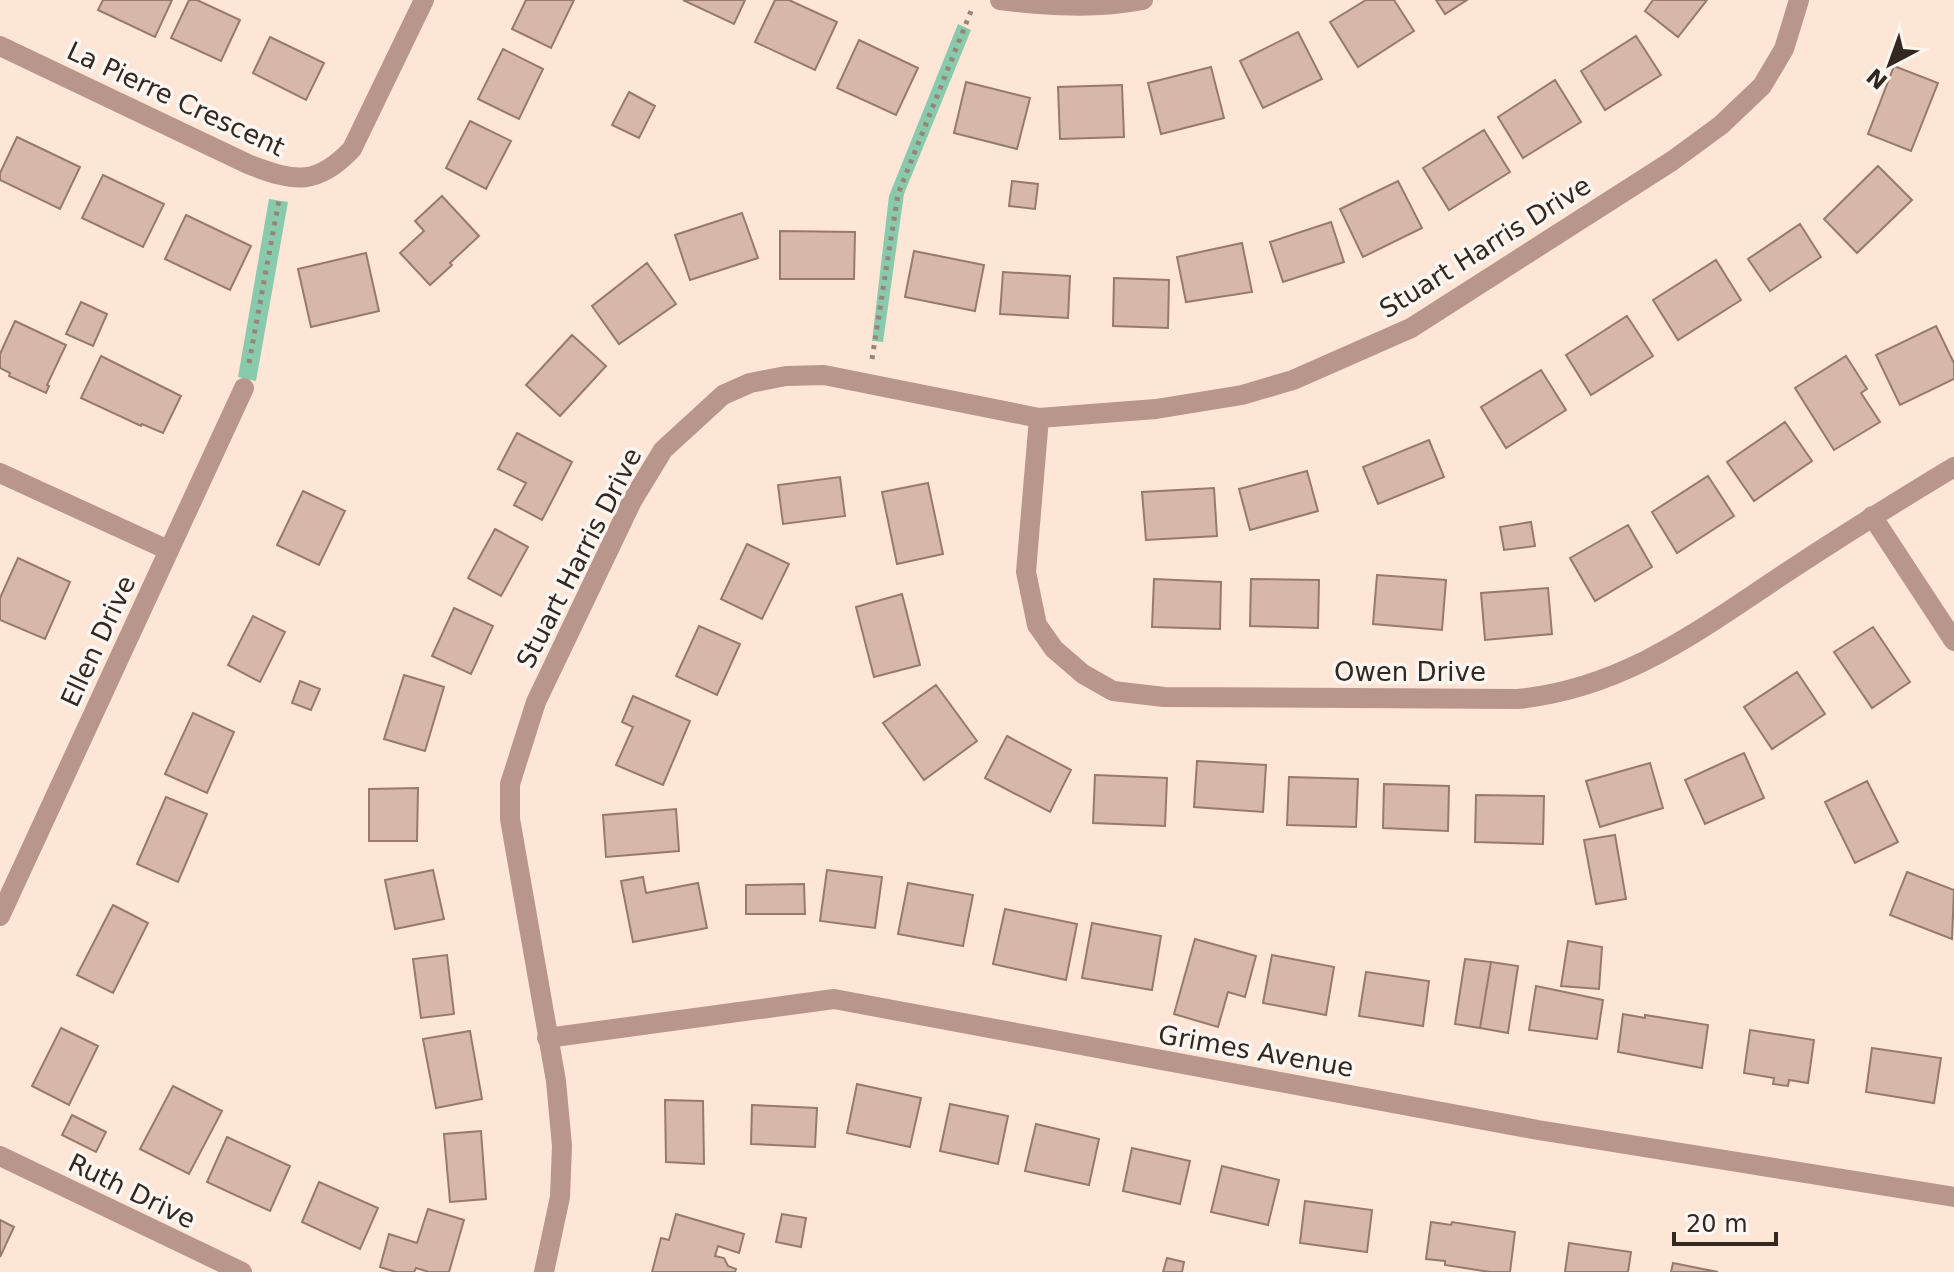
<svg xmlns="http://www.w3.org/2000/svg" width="1954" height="1272" viewBox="0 0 1954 1272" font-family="'DejaVu Sans',sans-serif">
<rect width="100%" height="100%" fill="#fde6d5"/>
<path fill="#89caac" d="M958 24 971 30 904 194 883 342 872 341 889 196Z
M269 199 288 202 256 381 238 377Z"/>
<path fill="#d7b7a8" stroke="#977a6c" stroke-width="2" d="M103 0H172L155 37 98 10Z
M189 0H197L240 20 221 61 171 38Z
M526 0H574L551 48 512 29Z
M683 0H745L734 24Z
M775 0H789L837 22 815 70 755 42Z
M1366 0H1394L1414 31 1358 67 1330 22Z
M1436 0H1467L1445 14Z
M1653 0H1707L1678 37 1645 11Z
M1298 32 1322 79 1263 108 1240 61Z
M1636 36 1661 75 1605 110 1581 71Z
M270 37 324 63 306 100 253 73Z
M859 40 918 68 896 115 837 88Z
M503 49 543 69 519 119 478 99Z
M1894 66 1938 83 1911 151 1868 134Z
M1211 67 1224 118 1161 134 1148 83Z
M1555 80 1581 122 1523 158 1498 117Z
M966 82 1030 98 1017 149 954 133Z
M1122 85 1124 137 1060 139 1058 87Z
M629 92 655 106 639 138 612 125Z
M470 121 511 141 486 189 446 168Z
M1484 130 1510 172 1449 210 1423 168Z
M17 137 80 167 60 209 0 180V173Z
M1878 166 1912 200 1857 253 1824 219Z
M103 175 164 204 143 247 82 218Z
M1012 181 1038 184 1035 209 1009 206Z
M1398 181 1422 228 1363 257 1340 209Z
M442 196 479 236 450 263 452 265 430 285 400 253 424 231 415 221Z
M742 213 758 258 690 280 675 235Z
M186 215 251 246 230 290 165 259Z
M1331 222 1344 262 1283 282 1270 242Z
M1800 224 1821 257 1770 291 1748 259Z
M780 231 855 232 854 279H780Z
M1242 243 1252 292 1186 302 1177 257Z
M914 251 984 265 975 311 905 297Z
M366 253 379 311 311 327 298 269Z
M1716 260 1741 300 1678 340 1653 300Z
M647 263 676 304 619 344 592 306Z
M1003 272 1070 276 1068 318 1000 314Z
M1114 278 1169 280 1168 328 1113 326Z
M81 302 107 314 93 346 66 334Z
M1627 316 1653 356 1591 395 1566 355Z
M15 321 66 345 47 385 49 386 46 393 9 376 10 373 0 368V354Z
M1936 326 1954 363V379L1900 405 1876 355Z
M572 335 606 366 560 416 526 385Z
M101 356 181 396 163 433 142 424 141 426 81 398Z
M1846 356 1867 389 1861 393 1880 422 1834 450 1795 388Z
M1541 370 1566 410 1506 448 1481 407Z
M1785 422 1812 461 1754 501 1727 462Z
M517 433 572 462 542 520 514 505 526 483 498 469Z
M1429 440 1444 477 1378 504 1363 467Z
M1307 471 1318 511 1250 530 1239 489Z
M1708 476 1734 516 1677 553 1652 512Z
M840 477 845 516 783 524 778 485Z
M928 483 943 554 897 564 882 492Z
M1214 488 1217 536 1146 540 1142 492Z
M303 491 345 511 319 565 277 545Z
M1531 522 1535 546 1504 550 1500 527Z
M1628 525 1652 567 1595 601 1570 558Z
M495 529 528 547 501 596 468 578Z
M747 544 789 564 762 619 721 599Z
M18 558 70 582 45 639 0 620V598Z
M1377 575 1446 580 1442 630 1373 624Z
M1154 579 1221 582 1220 629 1152 627Z
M1251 579 1319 580 1318 628 1250 626Z
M1548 588 1552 634 1485 640 1481 593Z
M902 594 920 665 874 677 856 607Z
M454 608 493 626 471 674 432 656Z
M253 616 285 632 260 682 228 665Z
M699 626 740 644 717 695 676 676Z
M1873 627 1910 682 1872 708 1834 652Z
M1797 672 1825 714 1772 749 1744 707Z
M404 675 444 687 425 751 384 739Z
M300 681 320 689 311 710 292 703Z
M936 685 977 741 924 780 883 723Z
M633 696 690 721 663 785 616 765 633 727 622 722Z
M193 713 234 732 207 793 165 774Z
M1007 736 1071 770 1050 812 985 778Z
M1744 753 1764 798 1705 824 1685 780Z
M1197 761 1266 765 1263 812 1194 807Z
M1650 763 1663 808 1600 827 1586 781Z
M1095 775 1167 778 1165 826 1093 823Z
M1289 777 1358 779 1356 827 1287 825Z
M1867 781 1898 842 1855 863 1825 802Z
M1384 784 1449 786 1448 831 1383 828Z
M418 788 417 841H369V789Z
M1476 795 1544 796 1543 844 1475 842Z
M166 797 207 814 178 882 137 864Z
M676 809 679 851 606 857 603 815Z
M1615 835 1626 899 1596 904 1584 840Z
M433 870 444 919 395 929 385 880Z
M827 870 882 877 875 928 820 921Z
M1907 872 1954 890 1952 939 1890 915Z
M643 877 646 893 698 883 707 928 633 942 621 881Z
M908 883 973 895 963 946 898 934Z
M804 884 805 914H746V885Z
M113 905 148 923 113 993 77 975Z
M1005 909 1077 924 1066 980 993 964Z
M1092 923 1161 936 1152 990 1082 978Z
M1195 939 1256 956 1245 997 1228 992 1218 1027 1174 1014Z
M1568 941 1602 947 1599 989 1561 986Z
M447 955 454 1014 421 1018 413 959Z
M1272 955 1334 967 1326 1015 1263 1003Z
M1465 959 1491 962 1480 1028 1455 1024Z
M1491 962 1518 966 1508 1033 1480 1028Z
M1366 972 1429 981 1423 1026 1359 1016Z
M1536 986 1603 1000 1597 1039 1529 1030Z
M1623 1014 1645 1018V1015L1708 1025 1702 1068 1618 1052Z
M61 1028 98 1046 69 1105 32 1086Z
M1750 1030 1814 1040 1808 1083 1789 1080 1788 1086 1773 1084 1774 1078 1744 1073Z
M470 1031 482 1099 436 1108 423 1039Z
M1872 1048 1941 1058 1934 1103 1866 1092Z
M857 1084 921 1098 910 1147 847 1133Z
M173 1086 222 1111 189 1174 140 1149Z
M665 1100 703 1101 704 1164 666 1162Z
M950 1104 1008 1116 998 1164 940 1151Z
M752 1105 817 1108 815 1147 751 1144Z
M72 1115 106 1132 96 1152 62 1135Z
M1036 1124 1099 1139 1089 1185 1025 1171Z
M481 1131 486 1199 450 1202 444 1134Z
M227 1137 290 1166 270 1211 207 1182Z
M1132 1148 1190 1161 1180 1204 1123 1191Z
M1222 1166 1279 1180 1268 1225 1211 1212Z
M319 1182 378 1208 360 1249 302 1222Z
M1305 1201 1372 1210 1367 1252 1300 1243Z
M428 1209 464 1220 449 1272H429L416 1268 414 1272H396L380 1267 389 1234 417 1243Z
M676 1214 744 1234 739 1253 718 1246 715 1256 724 1258 728 1266 736 1269 735 1272H652L661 1238 669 1240Z
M782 1214 806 1218 801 1247 776 1242Z
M0 1220 14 1227 0 1257Z
M1431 1222 1451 1225 1452 1222 1515 1232 1510 1272H1490L1445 1265V1261L1426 1259Z
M1569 1243 1631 1252 1628 1272H1565Z
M1167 1258 1184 1262 1182 1272H1163Z
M1673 1263 1718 1272H1671Z"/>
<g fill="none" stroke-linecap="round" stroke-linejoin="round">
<path stroke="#968579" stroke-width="5" stroke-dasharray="4 6" stroke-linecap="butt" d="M872 359 898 194 973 6
M249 363 279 200"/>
<path stroke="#b9968b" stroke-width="20" d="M1000 0C1048 6 1096 9 1143 0
M0 46 250 165C295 182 317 186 352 149L424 0
M1039 418 1026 572 1037 625 1054 649 1083 674 1113 691 1164 697 1518 699C1624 688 1698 631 1784 574 1840 537 1896 502 1954 467
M0 473 168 550
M1872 516 1954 641
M0 916 244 388
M547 1038 834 999 1538 1130 1954 1197
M0 1156 242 1272
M544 1272 560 1197 562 1146 556 1081 510 819V784L536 702 632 501 663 450 723 395 750 383 786 376 824 375 1039 418 1156 409 1242 395 1293 380 1411 328 1672 161 1721 125 1762 86 1784 49 1799 0"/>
</g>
<g text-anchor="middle" stroke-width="7" stroke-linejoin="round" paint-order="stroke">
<g font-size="26" fill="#332820" stroke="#fcf6f2">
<text transform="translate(176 99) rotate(25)" y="9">La Pierre Crescent</text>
<text transform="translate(1485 247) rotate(-32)" y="9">Stuart Harris Drive</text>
<text transform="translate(579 558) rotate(-63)" y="9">Stuart Harris Drive</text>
<text transform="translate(98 641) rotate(-65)" y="9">Ellen Drive</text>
<text x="1410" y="681">Owen Drive</text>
<text transform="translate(1256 1051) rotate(10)" y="9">Grimes Avenue</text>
<text transform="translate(132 1191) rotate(26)" y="9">Ruth Drive</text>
</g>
</g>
<g transform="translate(1890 64) rotate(221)" stroke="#fcf6f2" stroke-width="6" paint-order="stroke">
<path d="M0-6L14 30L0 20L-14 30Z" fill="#332820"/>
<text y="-12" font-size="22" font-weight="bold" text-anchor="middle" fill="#332820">N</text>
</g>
<path d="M1674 1232v12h102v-12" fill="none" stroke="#332820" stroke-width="4"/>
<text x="1686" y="1232" font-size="24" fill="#332820" stroke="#fcf6f2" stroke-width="6" paint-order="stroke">20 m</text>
</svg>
